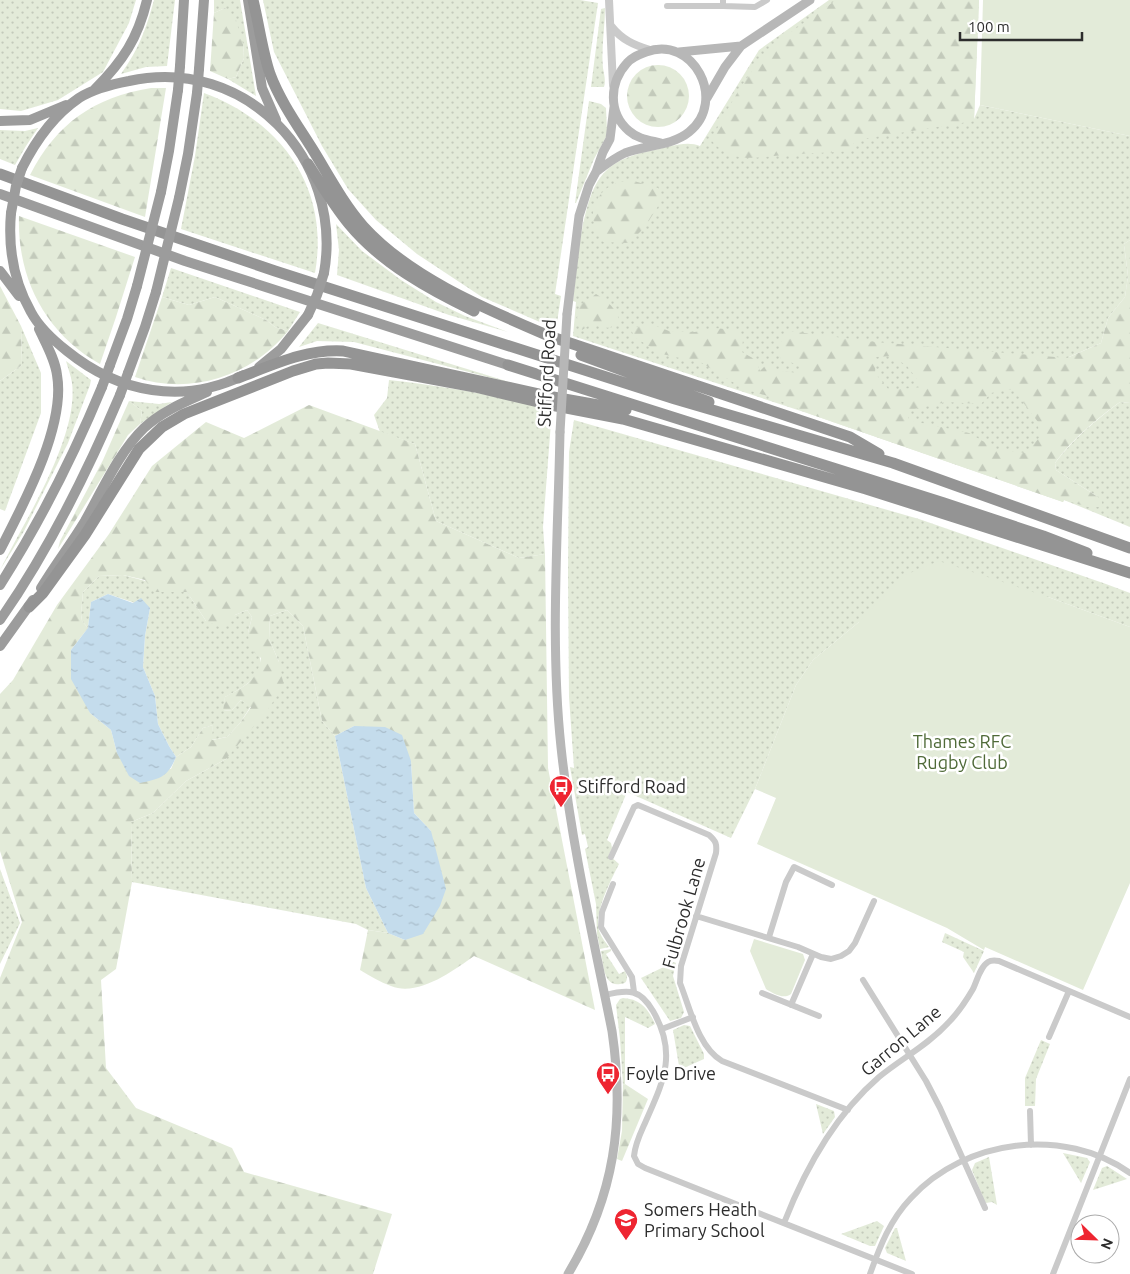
<svg xmlns="http://www.w3.org/2000/svg" width="1130" height="1274" viewBox="0 0 1130 1274" font-family="Ubuntu,sans-serif">
<defs>
<pattern id="grass-dots" width="8" height="8" patternUnits="userSpaceOnUse" patternTransform="scale(1.25)"><rect width="8" height="8" fill="#e3ebd9"/><path d="M2 2h.1M6 6h.1" fill="none" stroke="#c3cabb" stroke-width="1.8" stroke-linecap="round"/></pattern>
<pattern id="forest-firs" width="22" height="20" patternUnits="userSpaceOnUse" patternTransform="scale(1.25)"><rect width="22" height="20" fill="#e3ebd9"/><path d="M5 1l3.5 6h-7zM16 11l3.5 6h-7z" fill="#c3cabb"/></pattern>
<pattern id="water-ripples" width="26" height="14" patternUnits="userSpaceOnUse" patternTransform="scale(1.25)"><rect width="26" height="14" fill="#c4dcec"/><path d="M2 4q2-2 4 0t4 0M15 11q2-2 4 0t4 0" fill="none" stroke="#a9bdcb"/></pattern>
</defs>
<rect width="100%" height="100%" fill="#fff"/>
<path fill="url(#grass-dots)" d="M0 0H136L129 23 103 72 58 100 21 111 0 109Z
M154 0H175L167 66 146 67 121 74C139 49 146 29 154 0Z
M214 0H240L256 96 228 79 236 77 244 58 243 44 225 8 214 13Z
M263 0H580L598 3 555 294 561 296 556 329 482 297 417 254 376 220 348 189 322 146 274 52Z
M829 0H979L974 119 980 105 1130 136V240L1124 244 1128 276 1125 297 1108 318 1101 343 1069 357 1041 474 1098 497 1056 470 1055 463C1072 440 1097 419 1120 402L1130 403V527L1064 500 1063 502 810 414 573 336 576 302 573 301C577 268 581 198 603 174 616 159 635 154 654 150 668 147 687 140 700 146L759 50Z
M605 8C605 28 601 48 603 68 604 74 606 81 604 87H591L601 9Z
M204 93C282 122 330 188 315 273L181 229 195 156Z
M589 101 601 104 606 108 607 131 606 137 594 159 576 203H575Z
M38 128 26 146 15 165 0 159V130L25 131Z
M336 224 362 251 401 280 436 302 465 316 508 332 449 315 337 275 339 250Z
M171 268 300 312 288 331 275 327 266 320 215 297 189 305 162 297Z
M318 323 522 386 354 342 317 341 299 347Z
M21 326 41 373V413L5 511 0 509V381L22 365Z
M66 361 91 380 90 385 68 443 24 531 0 570C24 522 79 437 72 383 71 376 68 368 66 361Z
M389 380C445 386 498 396 552 409L543 527 545 554 519 558 436 521 415 444 380 432 374 415 387 398Z
M129 401 159 404 172 402 140 424 142 411Z
M574 420 919 519 1106 584 1130 593V627L1048 597 859 622 813 660 796 685 755 789 731 838 627 792 607 840 611 843 612 848 609 855 619 864C611 880 592 916 600 933 602 938 606 943 609 947L600 949 597 934 596 904 585 849 588 847 585 834 582 835 570 767 574 768 569 697 568 574 569 452Z
M123 575 187 592 206 621 235 615 247 610 252 617 248 633C251 640 260 650 260 658 263 678 240 689 225 697L224 711 232 710 241 700 251 706 240 723 227 737 211 740 213 725 203 728 191 747 176 757 169 746 158 724 155 696 143 667 145 636 150 608 108 594 91 602 88 628 82 621 81 614 83 592 99 576Z
M287 610 303 626 322 721 335 736 366 888 388 933 368 930 356 924 132 882 131 822 153 813 186 781 226 759 279 662 269 639 270 616Z
M0 869 20 923 0 964Z
M945 933 984 951 974 973 963 957 964 952 942 942Z
M611 949V951L606 954 619 974 625 971 627 976C627 981 626 984 620 984 603 987 603 962 601 951Z
M674 962 676 963 673 976 684 1012 681 1018 670 1021 641 978Z
M623 998C641 999 648 1009 655 1024L648 1028 625 1017V1084L623 1085 620 1039 616 1005 620 999Z
M684 1025 690 1026 704 1054V1059L677 1071 679 1066 673 1030Z
M1041 1040 1050 1044 1036 1079 1035 1106H1025V1078Z
M816 1104 834 1111 835 1117 823 1134Z
M1063 1153 1087 1158 1090 1162 1081 1183Z
M989 1157 997 1205 992 1202 986 1203 984 1200 972 1170 975 1163Z
M1107 1166 1127 1179 1093 1190 1102 1168Z
M877 1221 884 1226 875 1246H870L841 1234Z
M895 1228H897L906 1261 887 1253 885 1248Z"/>
<path fill="url(#forest-firs)" fill-rule="evenodd" d="M836 0H979L974 121 856 140 848 151C827 153 806 153 785 155 758 157 731 165 711 140 729 107 748 69 776 44 795 28 817 14 836 0Z
M225 8 236 20 243 44 244 58 236 77 228 79 210 71 214 13Z
M627 96a31 31 0 1 1 62 0a31 31 0 1 1-62 0Z
M151 88H166L145 217 30 175C56 124 94 97 151 88Z
M634 181 658 188 660 203 645 227 629 243 603 242C599 235 593 225 593 216 593 201 603 187 618 183 623 181 629 181 634 181Z
M19 216 135 257 116 317 100 364C45 333 17 278 19 216Z
M1130 240V403L1120 402C1098 418 1071 440 1055 463L1056 470 1101 499 1103 507H1088L1064 500 1063 502 810 414 771 397 744 389 702 363 662 354 634 337 631 329 648 323 669 331 695 332 713 328 737 330 743 338 742 352 756 360 760 371 766 365 782 371 798 373 805 368 780 358 779 345 789 331 875 342 1067 358 1101 343 1108 318 1125 297 1128 276 1124 244ZM892 356 907 366 923 387 889 390 875 373 876 357ZM1013 389 1038 422 1039 438 1026 453 996 449 969 433 908 420 910 410 946 402 981 404 991 393Z
M0 286 21 326 22 365 0 381Z
M596 294C608 301 617 309 620 323 610 331 602 327 591 324L582 330 577 318 580 305Z
M162 297 189 305 215 297 266 320 275 327 288 331C252 376 190 396 135 377Z
M129 401 142 411 140 424 128 435 58 549 60 541 103 460Z
M309 405 415 444 436 521 519 558 545 554 548 768 595 1010 474 956C453 971 418 997 391 986 380 982 370 976 360 970L368 930 388 933 405 940 431 831 414 813 411 761 354 726 335 736 322 721 303 626 287 610 270 616 269 639 279 662 284 686 266 712 226 759 186 781 153 813 131 822 132 882 116 969 101 980 106 1068 136 1108 232 1148 244 1172 392 1214 373 1274H0V978L22 922 0 851V694L13 680 57 605 109 534 152 466 206 422 244 438ZM123 575 145 580 154 592H187L206 621 222 628 235 615 247 610 252 617 248 633 250 649 261 658C257 682 245 686 225 697L223 711 232 710 241 700 251 707 240 723 227 737 212 740 213 725 203 728 191 747 176 757 171 769 117 753 111 730 90 713 71 650 88 628 82 621 81 614 83 592 99 576Z
M625 1084 648 1099 622 1161 617 1159 622 1131 623 1085Z"/>
<path fill="#e3ebd9" d="M983 0H1130V136L980 105Z
M939 561 1048 597 1130 627V883L1083 990 985 947 984 950 947 928 757 844 776 798 755 789 796 685 813 660 859 622 905 575Z
M754 939 803 954 805 960 791 994C784 1000 772 993 766 989L750 951Z"/>
<path fill="url(#water-ripples)" d="M108 594 133 603 141 598 150 608 145 636 143 667 155 696 158 724 169 746 176 757C168 777 160 779 140 783L129 776 117 753 111 730 90 713 71 679V650L88 628 91 602Z
M354 726 385 727 402 735 411 761 414 813 431 831 446 889 440 906 423 934 405 940 388 933 366 888 335 736Z"/>
<g fill="none" stroke-linecap="round" stroke-linejoin="round">
<path stroke="#cacaca" stroke-width="6" d="M667 6H723V0
M723 6 755 7 767 0
M611 857 634 807 638 805 709 835C716 841 717 844 716 853L681 966 680 983C690 1008 698 1047 722 1061L848 1110
M613 884 602 912 601 927 632 977 634 992
M696 916 798 947 821 957 831 959 841 956 849 951 855 943 874 901
M769 937 786 882 794 867 832 885
M863 980 926 1081 940 1108 985 1208
M762 993 819 1016
M605 995C629 989 640 989 653 1011 678 1054 663 1082 645 1123 640 1134 635 1144 634 1156L638 1164 645 1168 912 1274
M791 1005 813 954
M662 1029 693 1017
M1049 1037 1069 991
M1030 1111 1031 1145
M784 1223C805 1169 834 1116 879 1077 902 1058 928 1045 948 1023 958 1013 966 1001 973 989 977 981 980 967 988 962 991 960 994 960 999 961L1130 1017
M870 1274C880 1246 890 1220 911 1198 965 1139 1064 1126 1130 1173
M1053 1274 1130 1079"/>
<path stroke="#cacaca" stroke-width="8" d="M609 0 613 85
M611 26C622 40 634 45 650 50"/>
<path stroke="#b7b7b7" stroke-width="9" d="M679 52 741 46
M707 98 725 67 741 46 810 0
M596 172C605 165 614 158 625 153 645 145 672 146 689 132 728 101 693 34 646 52 638 55 632 57 627 63 609 83 608 113 629 131 638 139 649 140 661 143
M567 314 579 216 589 185 596 172 603 152 610 139 614 107
M560 432C558 537 550 643 561 747 571 842 593 937 612 1031 625 1120 615 1196 568 1274"/>
<path stroke="#9c9c9c" stroke-width="10" d="M248 0 262 88 276 120
M180 66 184 0
M199 69 204 0
M95 89C123 61 138 38 147 0
M0 121 30 120 66 105
M22 168C35 142 54 115 79 98 93 89 113 84 129 81 245 55 344 159 324 273
M161 192 169 151 178 90
M0 194 185 261 508 365
M179 198 188 154 197 93
M11 213C8 247 14 282 31 312 39 327 53 340 67 351 119 393 183 405 244 375
M0 271 19 296
M110 365 127 319 137 286
M259 367 281 349 308 315
M128 373 145 327 156 292
M0 550C23 505 66 426 57 375 55 359 46 344 39 329
M0 585C40 522 73 457 102 387
M41 588C55 565 71 544 85 521 102 491 119 452 144 428 162 411 185 402 207 392
M0 620C49 550 87 473 120 395
M0 646 33 600"/>
<path stroke="#949494" stroke-width="11" d="M253 0C259 24 262 50 270 74 280 101 298 126 313 150 329 176 343 203 363 226 410 278 486 309 549 336L850 437 879 454
M308 164C321 184 334 206 349 224 381 263 430 290 474 311
M0 174 122 219 275 271 675 399 893 463 1130 548
M581 355 709 402
M508 365 944 503 1043 536 1087 553
M238 378C273 365 305 349 343 351L553 397 626 410
M29 607 43 593 85 535 139 449 162 427 184 414 293 371 316 364 328 363 351 364 475 387 551 405 623 419 866 489 1130 573"/>
<path stroke="#b7b7b7" stroke-width="9" d="M560 432 567 314"/>
<path stroke="#9c9c9c" stroke-width="10" d="M178 90 180 66
M197 93 199 69
M11 213 16 186 22 168
M137 286 161 192
M156 292 179 198
M308 315 317 295 324 273
M102 387 110 365
M120 395 128 373"/>
</g>
<defs>
<g id="bus-pin" transform="scale(1.25)"><path d="M0 17L-7.5 6A9.5 9.5 0 1 1 7.5 6Z" fill="#ee2531" stroke="#fff"/><path d="M-5-6H5V4H4V6H2V4H-2V6H-4V4H-5ZM-3.5-4V0h7V-4ZM-3.5 1.2v1.5H-2V1.2ZM2 1.2v1.5H3.5V1.2Z" fill="#fff"/></g>
<g id="school-pin" transform="scale(1.25)"><path d="M0 17L-7.5 6A9.5 9.5 0 1 1 7.5 6Z" fill="#ee2531" stroke="#fff"/><path d="M0-5L7-2L0 1L-7-2ZM-4 1L0 2.5L4 1V4Q0 6-4 4Z" fill="#fff"/></g>
</defs>
<g fill-rule="evenodd">
<use href="#bus-pin" x="561" y="787"/>
<use href="#bus-pin" x="608" y="1074"/>
<use href="#school-pin" x="626" y="1220"/>
</g>
<g text-anchor="middle" stroke-width="5" stroke-linejoin="round" paint-order="stroke">
<g font-size="18" fill="#2d2d2d" stroke="#fff">
<text transform="translate(547 373) rotate(-87)" y="6">Stifford Road</text>
<text transform="translate(684 913) rotate(-74)" y="6">Fulbrook Lane</text>
<text transform="translate(901 1041) rotate(-40)" y="6">Garron Lane</text>
</g>
<g font-size="18" fill="#4f6a38" stroke="#fff">
<text x="962" y="748">Thames RFC<tspan x="962" dy="21">Rugby Club</tspan></text>
</g>
<g font-size="18" fill="#2d2d2d" stroke="#fff" text-anchor="start">
<text x="578" y="793">Stifford Road</text>
<text x="626" y="1080">Foyle Drive</text>
<text x="644" y="1216">Somers Heath<tspan x="644" dy="21">Primary School</tspan></text>
</g>
</g>
<g transform="translate(1095 1239) rotate(113)"><circle r="24" fill="#ffffff" stroke="#ababab"/>
<path d="M0-4L9 19L0 12L-9 19Z" fill="#ee2531"/>
<text y="-8" font-size="14" font-weight="bold" text-anchor="middle" fill="#2d2d2d">N</text>
</g>
<path d="M960 32v8h122v-8" fill="none" stroke="#2d2d2d" stroke-width="2.5"/>
<text x="968" y="32" font-size="15" fill="#2d2d2d" stroke="#ffffff" stroke-width="4" paint-order="stroke">100 m</text>
</svg>
